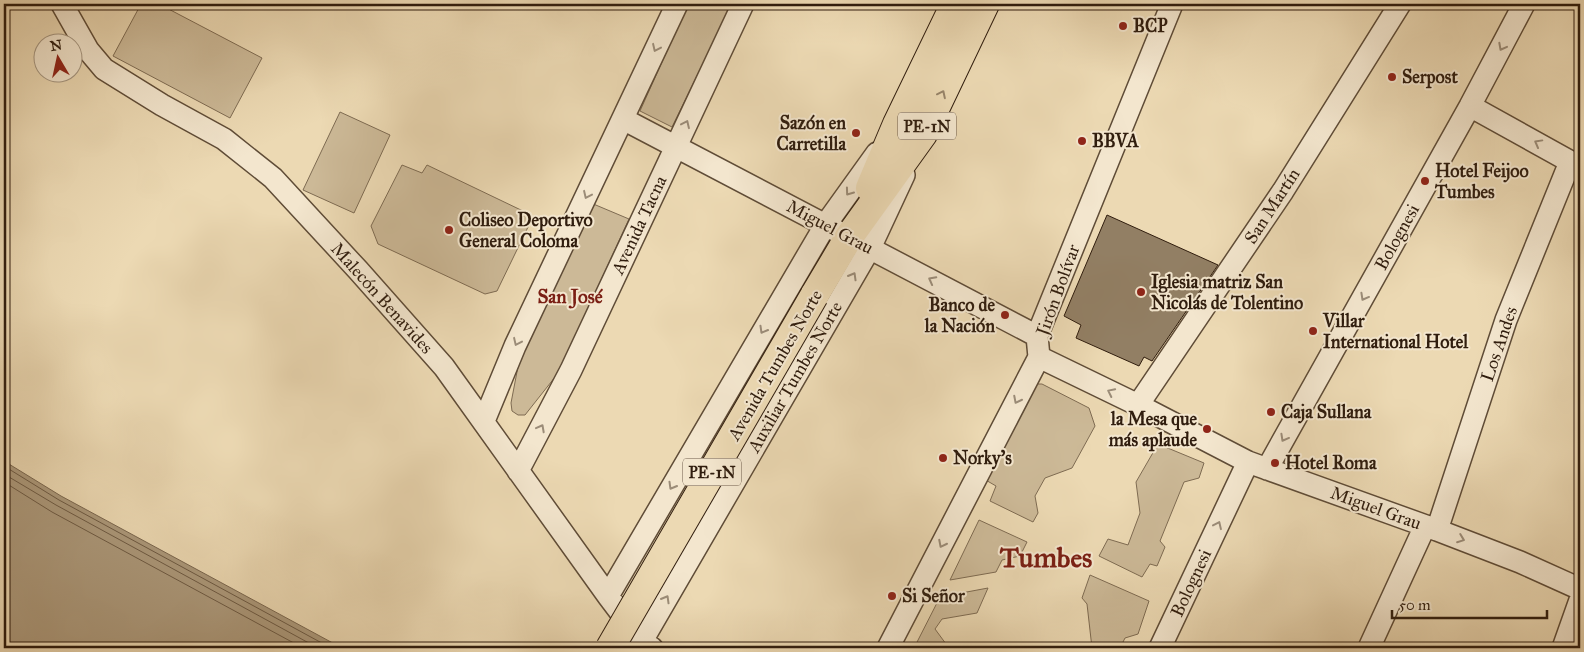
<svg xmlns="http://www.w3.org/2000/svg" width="1584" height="652" viewBox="0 0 1584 652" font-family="'IM FELL Great Primer',serif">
<rect width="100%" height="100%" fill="#ecd9b3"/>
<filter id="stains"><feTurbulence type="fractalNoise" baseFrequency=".004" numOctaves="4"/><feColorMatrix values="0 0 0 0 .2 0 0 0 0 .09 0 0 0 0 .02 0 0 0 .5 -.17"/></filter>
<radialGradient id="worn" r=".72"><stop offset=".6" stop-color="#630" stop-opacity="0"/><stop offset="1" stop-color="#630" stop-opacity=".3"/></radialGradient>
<path fill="#ccb997" stroke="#7e6b52" d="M141 4H159L262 58 230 118 113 56Z
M688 4H732L672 127 640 111Z
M340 112 390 135 354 213 303 190Z
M402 165 422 173 427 165 523 211 527 216 529 225 497 291 485 294 378 244 371 226Z
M591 203 629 219 559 372 525 415H518L512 411 511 403 521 351Z
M1037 384H1042L1089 408 1095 426 1072 468 1045 478 1035 496 1038 513 1033 522 990 501 996 486 984 479 1030 387Z
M1158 444 1204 463 1199 478 1184 482 1160 541 1165 547 1157 566 1150 564 1142 577 1099 556 1108 539 1128 545 1140 513 1136 482Z
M979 520 1027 542 1020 556 1002 560 996 572 950 580Z
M1090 575 1149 601 1138 634 1125 638 1120 648H1092L1087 604 1082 598Z
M988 588 977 613 942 619 935 629 949 648H914L940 597Z"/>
<path fill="#ac997b" stroke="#7a674f" d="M4 461 61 496 342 648H4Z"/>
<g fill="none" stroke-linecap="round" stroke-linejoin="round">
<path stroke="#6e5b44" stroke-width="1" d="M4 466 59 500 331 648
M4 474 56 505 318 648
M4 482 52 512 303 648"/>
</g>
<path fill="#927f64" stroke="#301d0e" d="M1107 215 1218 265 1152 361 1144 357 1139 366 1076 338 1081 325 1064 316Z"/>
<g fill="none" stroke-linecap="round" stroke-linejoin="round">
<g stroke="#5f4c37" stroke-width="24">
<path id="minor" d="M62 4 88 50 104 69 162 105 224 139 273 178 358 270 444 367 608 596 642 641 652 648
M1470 106 1580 167
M623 119 1037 336
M1039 357 1138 405 1248 462 1437 530 1520 562 1580 589
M1138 405 1283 191 1400 4
M484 421 515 346 677 4
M1267 469 1470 106 1524 4
M518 471 571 370 743 4
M1437 530 1506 320 1570 162
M608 596 826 224 877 153
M642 641 870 248 904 175
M888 648 1039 357 1037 336 1172 4
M1160 648 1248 462
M1369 648 1425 526
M1563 648 1580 600"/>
</g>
<g stroke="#301d0e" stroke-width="30">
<path id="highway" d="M870 188 897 124 955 4
M814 296 849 237 923 134 985 4"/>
</g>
<use href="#minor" stroke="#f3e6ce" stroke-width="21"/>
<use href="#highway" stroke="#ecd9b3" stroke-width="28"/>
<g stroke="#301d0e" stroke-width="30" stroke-linecap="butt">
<path id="highway-bridge" d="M610 648 814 296"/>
</g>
<use href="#highway-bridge" stroke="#ecd9b3" stroke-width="28"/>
</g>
<defs><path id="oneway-chevron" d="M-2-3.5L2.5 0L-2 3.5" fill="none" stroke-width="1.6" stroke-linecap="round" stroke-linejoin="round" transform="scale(1.25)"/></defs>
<g stroke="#9b8c78">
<use href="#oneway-chevron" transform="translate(1502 47) rotate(118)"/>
<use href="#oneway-chevron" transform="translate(656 48) rotate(115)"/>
<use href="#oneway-chevron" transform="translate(686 124) rotate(-65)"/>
<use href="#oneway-chevron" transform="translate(1538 143) rotate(-151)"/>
<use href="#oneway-chevron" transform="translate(849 192) rotate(126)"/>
<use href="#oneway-chevron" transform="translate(587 195) rotate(115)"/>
<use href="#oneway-chevron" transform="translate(853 276) rotate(-60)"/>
<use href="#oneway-chevron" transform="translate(932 280) rotate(-152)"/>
<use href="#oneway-chevron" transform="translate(1364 297) rotate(119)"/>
<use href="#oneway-chevron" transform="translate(763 330) rotate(120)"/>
<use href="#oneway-chevron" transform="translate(517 342) rotate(115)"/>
<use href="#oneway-chevron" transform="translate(1111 392) rotate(-154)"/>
<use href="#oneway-chevron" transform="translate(1017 400) rotate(117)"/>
<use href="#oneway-chevron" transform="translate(541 428) rotate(-62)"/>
<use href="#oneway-chevron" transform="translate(1284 438) rotate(119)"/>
<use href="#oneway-chevron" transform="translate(672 486) rotate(120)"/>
<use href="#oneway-chevron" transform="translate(1218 525) rotate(-65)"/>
<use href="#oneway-chevron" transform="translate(1461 539) rotate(21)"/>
<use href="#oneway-chevron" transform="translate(942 544) rotate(117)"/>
<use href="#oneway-chevron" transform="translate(666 599) rotate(-60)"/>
</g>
<use stroke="#978469" href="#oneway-chevron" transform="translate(942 94) rotate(-64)"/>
<g fill="#8f2418" stroke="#f3e6ce" stroke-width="2">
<circle cx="1123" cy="26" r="5"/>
<circle cx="1392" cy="77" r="5"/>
<circle cx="856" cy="133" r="5"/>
<circle cx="1082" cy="141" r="5"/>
<circle cx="1425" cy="181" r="5"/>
<circle cx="449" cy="230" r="5"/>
<circle cx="1141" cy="292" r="5"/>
<circle cx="1005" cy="315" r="5"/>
<circle cx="1313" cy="331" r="5"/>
<circle cx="1271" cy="412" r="5"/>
<circle cx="1207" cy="429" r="5"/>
<circle cx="943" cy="458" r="5"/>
<circle cx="1275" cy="463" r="5"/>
<circle cx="892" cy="596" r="5"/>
</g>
<g text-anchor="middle" stroke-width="4" stroke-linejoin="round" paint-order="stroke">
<g fill="#f3e6ce" stroke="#6a5948" stroke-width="1">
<rect x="898" y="112.5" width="58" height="27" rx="4"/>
<rect x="683" y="458.5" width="58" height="27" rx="4"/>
</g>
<g font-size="16" font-weight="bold" fill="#301d0e">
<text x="927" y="132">PE-1N</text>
<text x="712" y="478">PE-1N</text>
</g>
<g font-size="18" font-weight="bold" fill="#301d0e" stroke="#f3e6ce" text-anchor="start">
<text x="1133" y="32">BCP</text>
<text x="1402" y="83">Serpost</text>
<text x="846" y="129" text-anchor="end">Sazón en<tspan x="846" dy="21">Carretilla</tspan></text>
<text x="1092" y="147">BBVA</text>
<text x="1435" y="177">Hotel Feijoo<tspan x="1435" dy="21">Tumbes</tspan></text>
<text x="459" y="226">Coliseo Deportivo<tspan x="459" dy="21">General Coloma</tspan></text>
<text x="1151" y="288">Iglesia matriz San<tspan x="1151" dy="21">Nicolás de Tolentino</tspan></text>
<text x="995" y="311" text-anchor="end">Banco de<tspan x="995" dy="21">la Nación</tspan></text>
<text x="1323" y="327">Villar<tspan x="1323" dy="21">International Hotel</tspan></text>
<text x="1281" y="418">Caja Sullana</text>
<text x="1197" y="425" text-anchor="end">la Mesa que<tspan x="1197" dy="21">más aplaude</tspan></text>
<text x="953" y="464">Norky's</text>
<text x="1285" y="469">Hotel Roma</text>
<text x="902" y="602">Si Señor</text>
</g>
<g font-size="18" fill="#301d0e" stroke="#f3e6ce">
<text transform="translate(1272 206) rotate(-57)" y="6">San Martín</text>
<text transform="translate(639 225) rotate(-65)" y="6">Avenida Tacna</text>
<text transform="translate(830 227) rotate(28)" y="6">Miguel Grau</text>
<text transform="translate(1397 237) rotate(-61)" y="6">Bolognesi</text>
<text transform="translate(1058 290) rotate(-70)" y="6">Jirón Bolívar</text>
<text transform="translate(382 298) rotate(48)" y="6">Malecón Benavides</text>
<text transform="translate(1499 344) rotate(-71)" y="6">Los Andes</text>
<text transform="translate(775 365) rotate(-60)" y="6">Avenida Tumbes Norte</text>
<text transform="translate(795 377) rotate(-60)" y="6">Auxiliar Tumbes Norte</text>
<text transform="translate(1376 508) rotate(20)" y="6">Miguel Grau</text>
<text transform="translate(1191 583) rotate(-65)" y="6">Bolognesi</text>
</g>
<g font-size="19" font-weight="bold" fill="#7a1f14" stroke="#f3e6ce">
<text x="570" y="303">San José</text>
</g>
<g font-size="28" font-weight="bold" fill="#7a1f14" stroke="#f3e6ce">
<text x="1046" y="567">Tumbes</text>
</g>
</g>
<rect width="1584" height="652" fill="none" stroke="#ecd9b3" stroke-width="20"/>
<rect x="5" y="5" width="1574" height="642" fill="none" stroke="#301d0e" stroke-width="2.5"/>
<rect x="10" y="10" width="1564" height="632" fill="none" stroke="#301d0e"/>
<g transform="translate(58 58) rotate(351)"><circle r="24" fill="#f3e6ce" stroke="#a59681"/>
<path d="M0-4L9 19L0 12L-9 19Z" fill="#8f2418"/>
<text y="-8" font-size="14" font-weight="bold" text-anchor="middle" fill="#301d0e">N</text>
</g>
<path d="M1392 610v8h155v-8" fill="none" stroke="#301d0e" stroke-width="2.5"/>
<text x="1399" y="610" font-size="15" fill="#301d0e" stroke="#f3e6ce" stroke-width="4" paint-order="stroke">50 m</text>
<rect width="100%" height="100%" filter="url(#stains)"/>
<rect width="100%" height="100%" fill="url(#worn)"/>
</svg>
